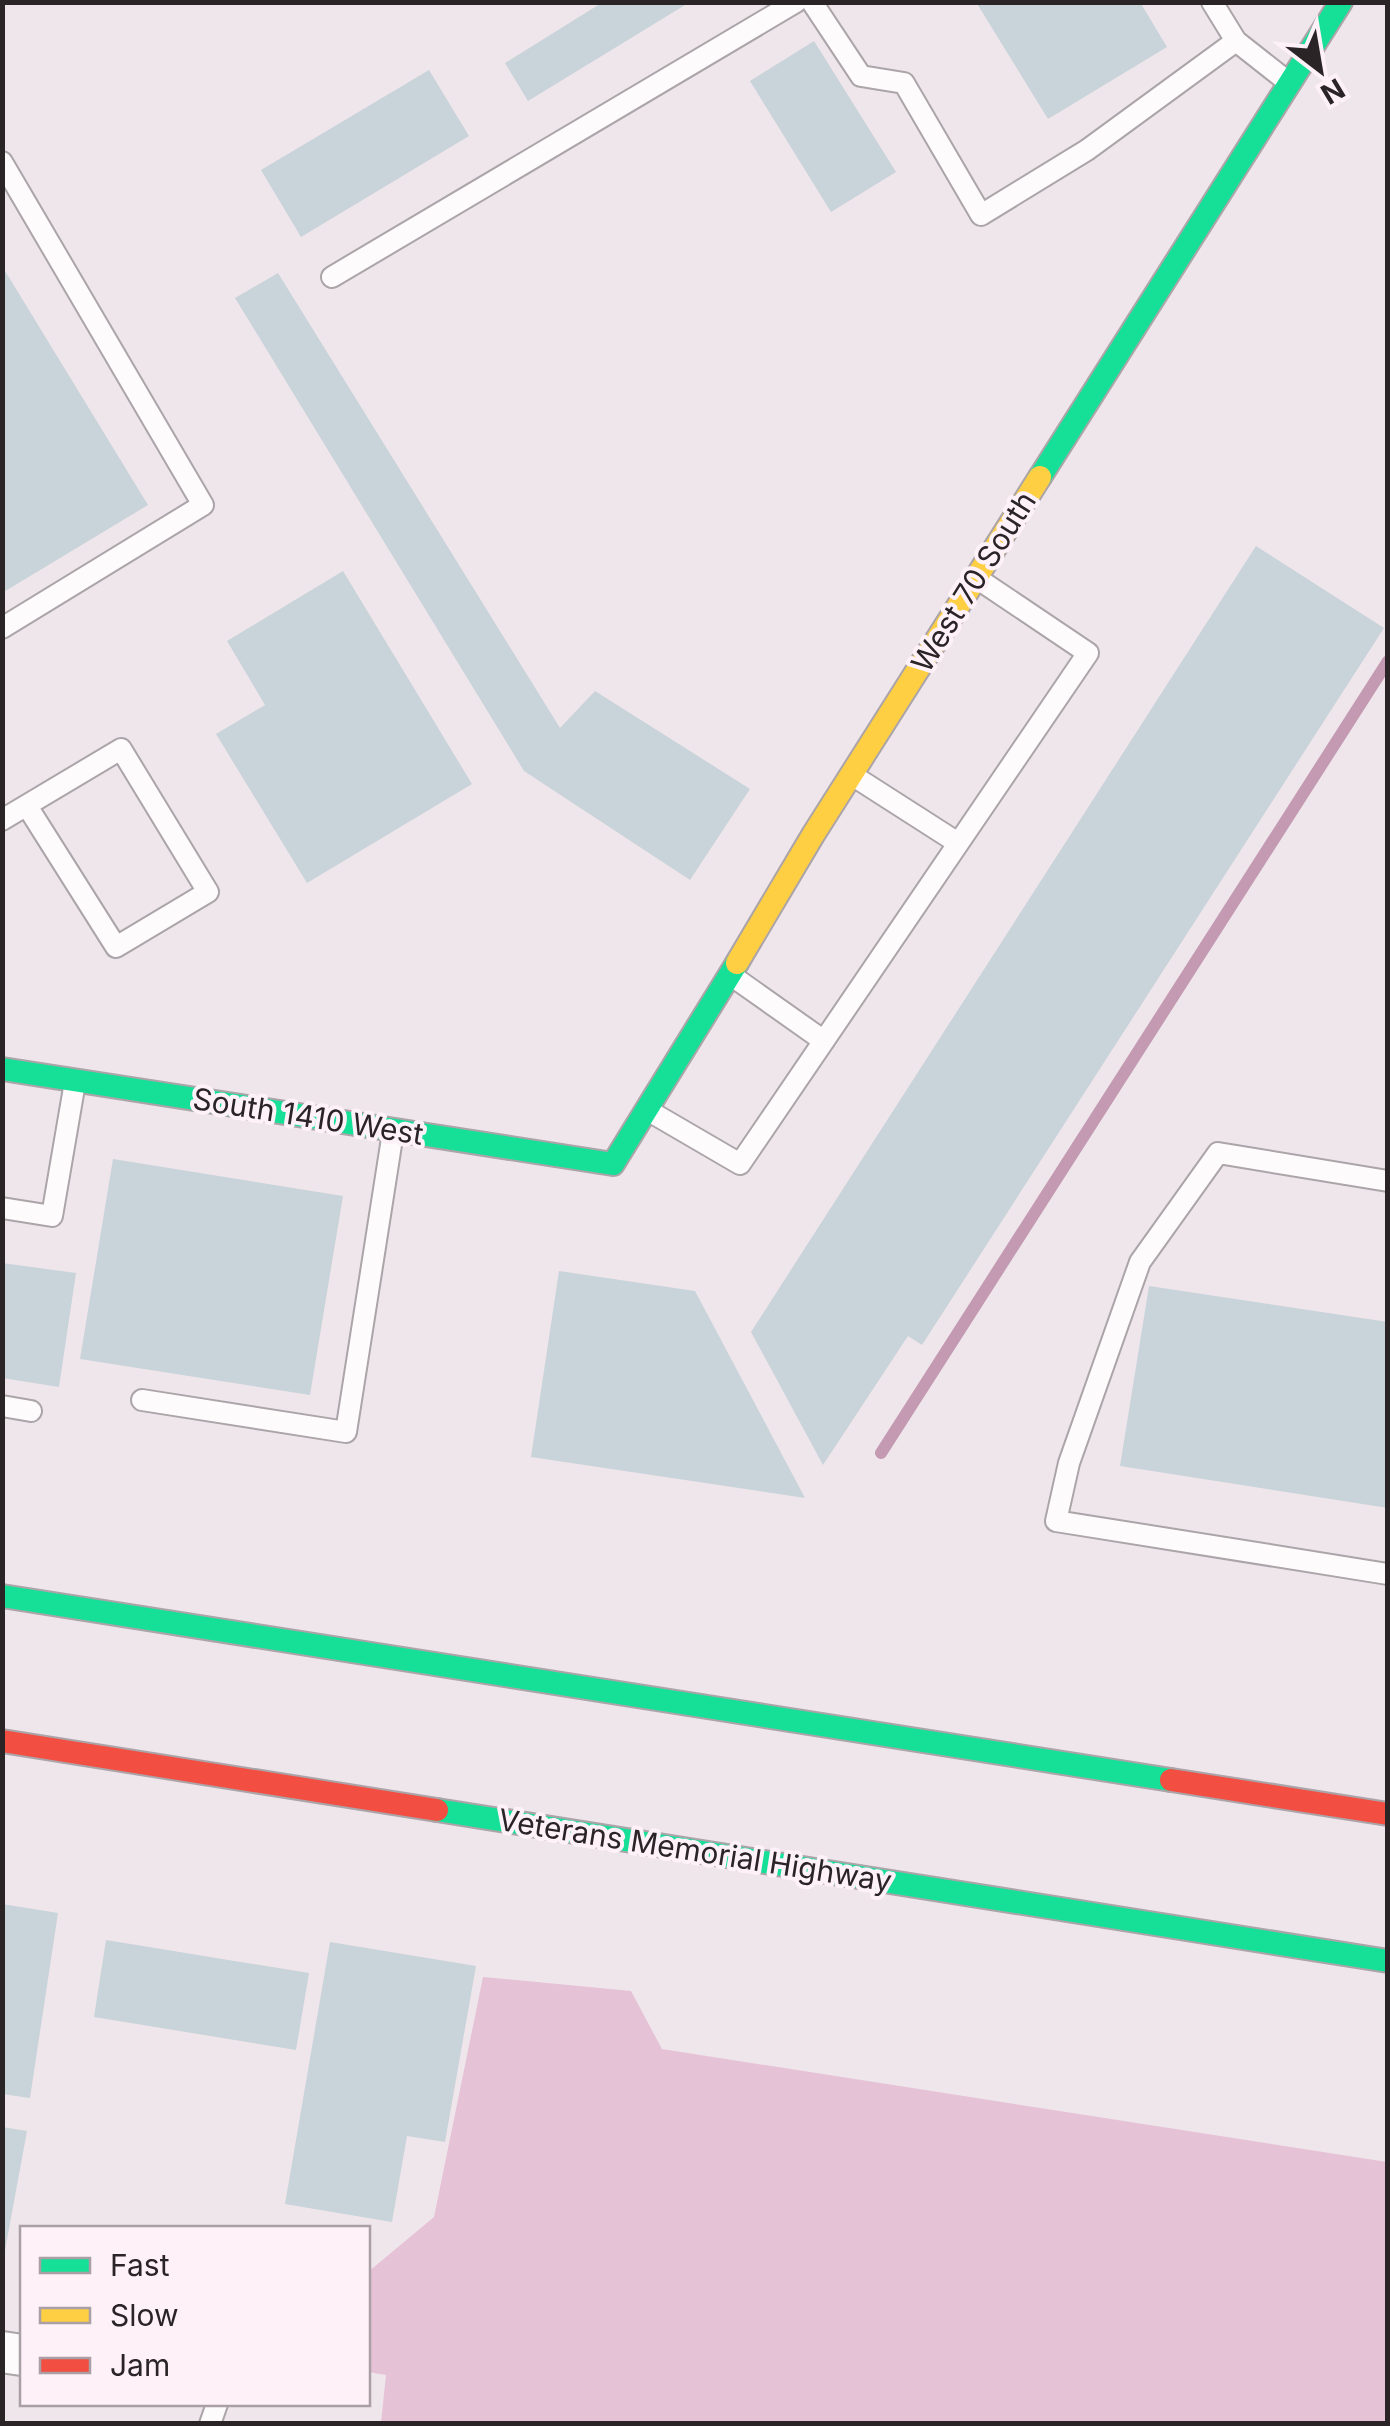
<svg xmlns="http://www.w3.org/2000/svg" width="1390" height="2426" viewBox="0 0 1390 2426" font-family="Inter,sans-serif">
<rect width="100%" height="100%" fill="#efe6eb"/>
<path fill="#e6c2d6" d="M483 1977 631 1991 662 2049 1387 2162V2423H381L386 2375 368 2372V2272L434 2217Z"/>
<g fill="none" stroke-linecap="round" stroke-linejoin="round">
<path stroke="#c39ab2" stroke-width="12" d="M881 1453 1388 661"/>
</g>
<path fill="#c9d3da" d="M603 2H690L528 101 505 63Z
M976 2H1140L1167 47 1048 119Z
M814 41 896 172 831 212 750 81Z
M429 70 469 136 301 237 261 170Z
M2 266 148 505 2 593Z
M278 273 560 728 595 691 750 789 690 880 524 771 235 298Z
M1256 546 1384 628 922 1345 908 1336 823 1465 751 1332Z
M343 571 472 784 307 883 216 734 265 705 227 641Z
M113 1159 343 1196 310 1395 80 1359Z
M2 1263 76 1273 59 1387 2 1378Z
M559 1271 695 1291 805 1498 531 1457Z
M1149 1286 1388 1322V1508L1120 1466Z
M2 1904 58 1913 30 2098 2 2094Z
M106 1940 309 1973 296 2050 94 2017Z
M330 1942 476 1966 445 2142 407 2136 392 2222 285 2204Z
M2 2127 27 2131 4 2256H2Z"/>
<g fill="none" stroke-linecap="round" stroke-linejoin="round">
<g stroke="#aba4a8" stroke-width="24">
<path id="lane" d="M812 2 861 76 904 83 981 215 1087 150 1236 41
M1212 2 1236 41 1288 82
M2 162 203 505 2 628
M332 277 796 2
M855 777 958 843
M2 820 121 749 208 892 116 947 27 806
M732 976 824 1041
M649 1111 740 1164 1088 653 978 579
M1388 1181 1218 1153 1140 1262 1069 1463 1056 1521 1388 1574
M2 1208 52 1216 75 1082
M142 1400 346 1432 393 1132
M2 1406 31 1411
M210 2424 217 2404"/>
</g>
<g stroke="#aba4a8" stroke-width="44">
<path id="street" d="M2 2352 22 2355"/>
</g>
<g stroke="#aba4a8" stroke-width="26">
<path id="fast" d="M1040 477 1341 2
M2 1069 613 1164 737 963
M2 1596 1171 1780
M437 1810 1388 1961"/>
</g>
<g stroke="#aba4a8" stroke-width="26">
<path id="slow" d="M737 963 813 835 1040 477"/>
</g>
<g stroke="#aba4a8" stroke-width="26">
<path id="jam" d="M2 1741 437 1810
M1171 1780 1388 1814"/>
</g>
<use href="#lane" stroke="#fdfbfc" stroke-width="20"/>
<use href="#street" stroke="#fdfbfc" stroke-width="40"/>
<use href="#fast" stroke="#16e098" stroke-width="22"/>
<use href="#slow" stroke="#ffcf43" stroke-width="22"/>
<use href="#jam" stroke="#f24e42" stroke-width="22"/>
</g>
<g text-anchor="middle" stroke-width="8" stroke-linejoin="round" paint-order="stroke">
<g font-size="30" fill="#2a2427" stroke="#fef1f8">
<text transform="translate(974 582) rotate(-58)" y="10">West 70 South</text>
<text transform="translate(308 1117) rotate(9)" y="10">South 1410 West</text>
<text transform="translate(695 1851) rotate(9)" y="10">Veterans Memorial Highway</text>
</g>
</g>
<rect width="1390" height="2426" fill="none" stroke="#2a2427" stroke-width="10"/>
<rect x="20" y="2226" width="350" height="180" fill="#fef1f8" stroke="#a99fa4" stroke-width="2.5"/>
<rect x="40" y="2258" width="50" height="15" fill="#16e098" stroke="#a99fa4" stroke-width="2.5"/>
<text x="110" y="2276" font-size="30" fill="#2a2427">Fast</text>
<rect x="40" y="2308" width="50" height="15" fill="#ffcf43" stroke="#a99fa4" stroke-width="2.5"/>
<text x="110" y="2326" font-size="30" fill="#2a2427">Slow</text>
<rect x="40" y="2358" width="50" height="15" fill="#f24e42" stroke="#a99fa4" stroke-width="2.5"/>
<text x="110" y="2376" font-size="30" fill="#2a2427">Jam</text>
<g transform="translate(1320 70) rotate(149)" stroke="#fef1f8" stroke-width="8" paint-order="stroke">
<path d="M0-8L18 38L0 25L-18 38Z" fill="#2a2427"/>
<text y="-15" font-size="28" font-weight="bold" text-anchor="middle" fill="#2a2427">N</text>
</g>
</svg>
